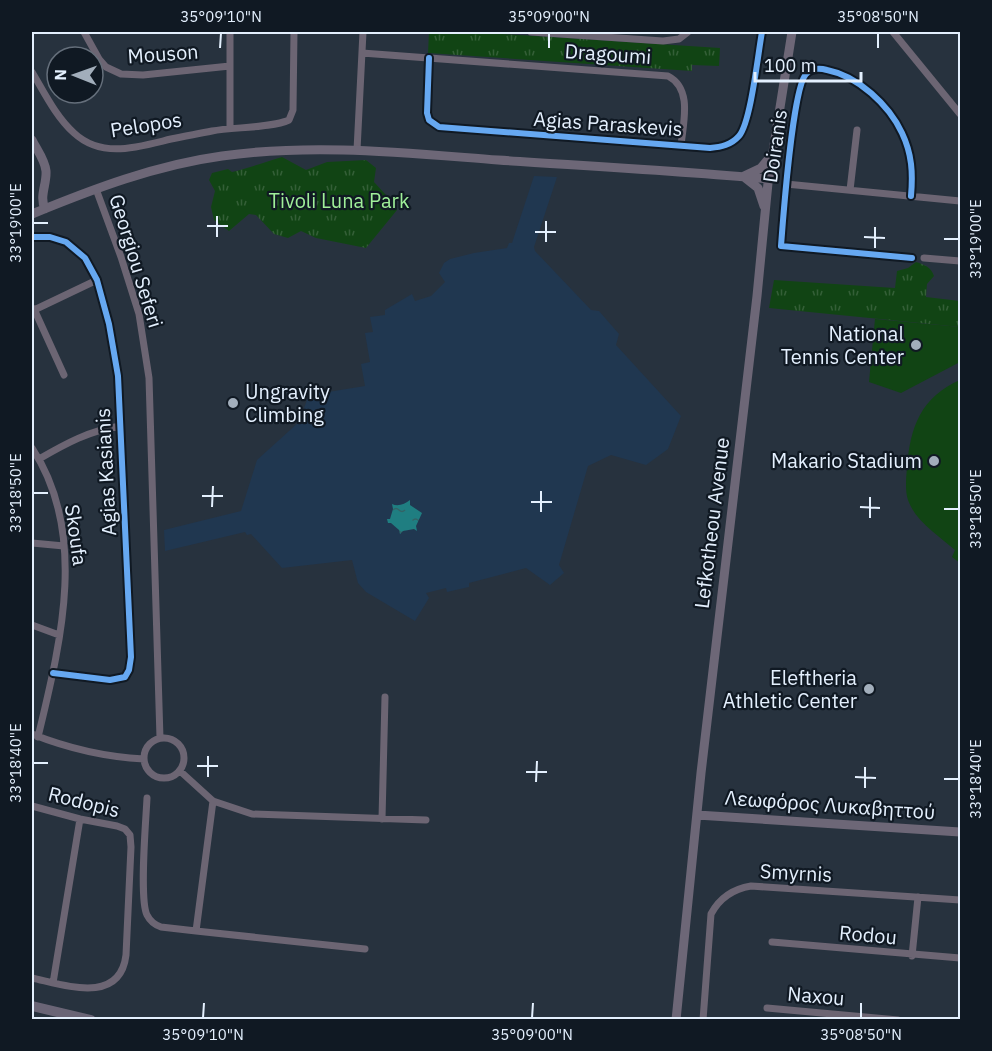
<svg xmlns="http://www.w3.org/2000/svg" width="992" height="1051" viewBox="0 0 992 1051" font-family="'IBM Plex Sans',sans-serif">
<defs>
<pattern id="park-tufts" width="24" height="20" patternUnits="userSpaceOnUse" patternTransform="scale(1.5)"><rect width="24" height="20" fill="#114414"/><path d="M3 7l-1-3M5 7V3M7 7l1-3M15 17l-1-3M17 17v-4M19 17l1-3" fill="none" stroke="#345f37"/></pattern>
<pattern id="water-ripples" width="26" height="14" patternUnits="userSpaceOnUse" patternTransform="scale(1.5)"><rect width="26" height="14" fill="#1f7e81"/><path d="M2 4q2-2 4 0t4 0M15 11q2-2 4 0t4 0" fill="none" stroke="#326366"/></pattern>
</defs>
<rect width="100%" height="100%" fill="#27323e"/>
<path fill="#203750" d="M534 176 557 177 534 247 535 251 591 310 599 311 619 334 616 345 681 416 668 449 646 465 611 455 588 466 559 565 564 573 550 585 526 568 469 583V587L447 592 446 588 426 593 429 598 415 621 366 592 358 583 352 560 282 568 251 534 247 535 245 532 165 551 164 530 241 511 257 460 299 422 311 389 322 393 365 386 361 364 370 362 365 333 373 332 370 317 385 315V310L412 294 415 301 431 296 445 282 439 273 444 263 450 259 474 253 507 248 509 243H512Z"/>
<path fill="#114414" d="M875 319 960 327V362L901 393 869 382Z
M960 380V563L952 557 955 550C939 536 915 521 908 500 905 491 906 478 907 468 910 427 921 397 960 380Z"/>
<path fill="url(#park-tufts)" d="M429 32H472L720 48 719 66 692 65V71L428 53Z
M282 157 306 170 327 162 366 160 376 168 374 182 397 207V210L366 248 316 238 301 231 288 238 274 234 256 215 249 214 229 231 214 220 211 207 215 191 209 180 212 173 228 169 232 172C250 168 264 162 282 157Z
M916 262C925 265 931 267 934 276L927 284 926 297 960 301V327L769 308 774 280 895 288 897 271 908 268Z"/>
<path fill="url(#water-ripples)" d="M410 500V505L422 513 416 526 417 531 414 529 403 531 400 534 399 530 391 523H388L387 519H390L393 509 392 504C398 507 405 504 410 500Z"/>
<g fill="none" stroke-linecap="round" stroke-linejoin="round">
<path stroke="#6c6573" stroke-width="7" d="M84 32 99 59 106 67 121 74 143 75 230 66
M531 32 663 41 679 39 688 32
M893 32 960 114
M362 53 668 76C693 89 683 123 681 146
M429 58 427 113 429 120 439 127 710 148C721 147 731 145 739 136 751 122 758 53 762 32
M32 72C44 92 56 117 74 133 102 159 138 147 171 139 184 136 198 134 212 131 233 127 272 128 289 120L293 110 294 32
M230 128V32
M357 150 363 32
M786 184 960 201
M96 189 121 257 139 314 149 378 160 738
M850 190 857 130
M911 196C913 173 912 154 902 133 889 105 858 76 827 70 820 68 811 68 806 74 793 88 783 219 781 246L912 258
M32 237H50L66 242 85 258 97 280 109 324 118 376 131 657 129 670 125 677 110 680 53 673
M924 258 960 261
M34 309 64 375
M32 311 97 280
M32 448C89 534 60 645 38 737
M39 459C65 444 90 430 121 426
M32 543 64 546
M32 625 59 635
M32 734C67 748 106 757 144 759
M144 758a20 20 0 1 1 40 0a20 20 0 1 1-40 0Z
M180 771 213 801 252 814 426 820
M147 798C146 820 139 899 147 915 150 921 155 925 161 927L196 931
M213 801 196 931 365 949
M32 806 80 819 117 826 125 829 130 835 131 847 126 955C120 1005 65 985 32 978
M382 819 385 697
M772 942 960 958
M912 956 918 897
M53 983 80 819
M767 1008 898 1020
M703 1020 711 914C720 897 733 889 751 886L960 900"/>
<path stroke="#6d6777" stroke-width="9" d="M32 140C37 150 45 160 46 171 47 184 39 196 45 209
M744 176 761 168 771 156
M744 177 758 188 764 206
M32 214C93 189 156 165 222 156 314 143 405 153 498 160 588 166 679 171 769 179
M697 815 960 832
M676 1020 701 773 757 296 768 183 792 32"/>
<path stroke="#6a6576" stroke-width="10" d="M32 1006 91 1020"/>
<g stroke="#101923" stroke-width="10">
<path id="cycleway" d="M429 58 427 113 429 120 439 127 710 148C721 147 731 145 739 136 751 122 758 53 762 32
M911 196C913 173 912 154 902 133 889 105 858 76 827 70 820 68 811 68 806 74 793 88 783 219 781 246L912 258
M32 237H50L66 242 85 258 97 280 109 324 118 376 131 657 129 670 125 677 110 680 53 673"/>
</g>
<use href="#cycleway" stroke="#66a8f1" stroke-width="6"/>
</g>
<path fill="none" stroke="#e4f0fe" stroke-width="2" d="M220 48 221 33M549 48V33M878 48V33M33 223H48M207 226H228M535 232H556M217 237V216M864 237 885 238M944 239H959M546 242V221M875 248V227M33 493H48M202 496H223M531 502H552M212 507 213 486M860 507 880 508M944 509H959M541 512V491M870 518V497M33 763H48M197 766H218M526 772H547M208 777V756M855 777 876 778M944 779H959M536 782 537 761M865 788V767M203 1018 204 1003M532 1018 533 1003M861 1018V1003"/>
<g fill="#a2aebb" stroke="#101923" stroke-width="2">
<circle cx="916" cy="345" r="6"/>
<circle cx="233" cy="403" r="6"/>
<circle cx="934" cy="461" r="6"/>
<circle cx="869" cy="689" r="6"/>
</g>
<g text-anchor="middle" stroke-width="4.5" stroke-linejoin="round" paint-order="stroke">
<g font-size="20" fill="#e4f0fe" stroke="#101923">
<text transform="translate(163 54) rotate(-4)" y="7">Mouson</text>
<text transform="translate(608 54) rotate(4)" y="7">Dragoumi</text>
<text transform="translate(608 124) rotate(4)" y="7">Agias Paraskevis</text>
<text transform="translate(146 125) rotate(-9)" y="7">Pelopos</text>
<text transform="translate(775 146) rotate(-82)" y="7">Doiranis</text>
<text transform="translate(136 261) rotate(73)" y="7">Georgiou Seferi</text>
<text transform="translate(106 472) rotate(-93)" y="7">Agias Kasianis</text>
<text transform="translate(712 523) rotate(-83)" y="7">Lefkotheou Avenue</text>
<text transform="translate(76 535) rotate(82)" y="7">Skoufa</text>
<text transform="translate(84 802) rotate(14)" y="7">Rodopis</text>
<text transform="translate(830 805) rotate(4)" y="7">Λεωφόρος Λυκαβηττού</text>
<text transform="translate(796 873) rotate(3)" y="7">Smyrnis</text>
<text transform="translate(868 935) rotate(5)" y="7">Rodou</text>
<text transform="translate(816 996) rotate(5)" y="7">Naxou</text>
</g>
<g font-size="20" fill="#9fef99" stroke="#101923">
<text x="339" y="208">Tivoli Luna Park</text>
</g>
<g font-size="20" fill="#e4f0fe" stroke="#101923" text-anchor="end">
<text x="904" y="341">National<tspan x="904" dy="23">Tennis Center</tspan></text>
<text x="245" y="399" text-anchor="start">Ungravity<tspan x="245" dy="23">Climbing</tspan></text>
<text x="922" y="468">Makario Stadium</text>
<text x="857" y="685">Eleftheria<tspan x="857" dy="23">Athletic Center</tspan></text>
</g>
</g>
<rect width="992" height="1051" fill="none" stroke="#101923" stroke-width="66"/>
<g transform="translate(75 75) rotate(271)"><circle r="28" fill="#101923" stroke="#656f7b" stroke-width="1.5"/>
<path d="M0-4.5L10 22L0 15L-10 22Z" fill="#a2aebb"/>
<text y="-9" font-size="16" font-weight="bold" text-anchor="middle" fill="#e4f0fe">N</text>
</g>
<path d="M755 72v9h106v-9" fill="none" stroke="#e4f0fe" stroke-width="3"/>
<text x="764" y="72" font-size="18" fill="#e4f0fe" stroke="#101923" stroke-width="4.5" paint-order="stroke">100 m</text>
<rect x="33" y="33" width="926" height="985" fill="none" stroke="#e4f0fe" stroke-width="2"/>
<g font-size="15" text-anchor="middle" fill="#e4f0fe">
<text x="221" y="22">35°09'10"N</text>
<text x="549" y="22">35°09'00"N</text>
<text x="878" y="22">35°08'50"N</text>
<text transform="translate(16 223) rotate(-90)" y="5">33°19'00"E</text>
<text transform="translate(976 239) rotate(-90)" y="5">33°19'00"E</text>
<text transform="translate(16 493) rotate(-90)" y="5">33°18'50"E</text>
<text transform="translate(976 509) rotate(-90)" y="5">33°18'50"E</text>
<text transform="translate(16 763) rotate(-90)" y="5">33°18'40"E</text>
<text transform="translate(976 779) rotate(-90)" y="5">33°18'40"E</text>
<text x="203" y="1040">35°09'10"N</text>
<text x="532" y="1040">35°09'00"N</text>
<text x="861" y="1040">35°08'50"N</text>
</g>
</svg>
